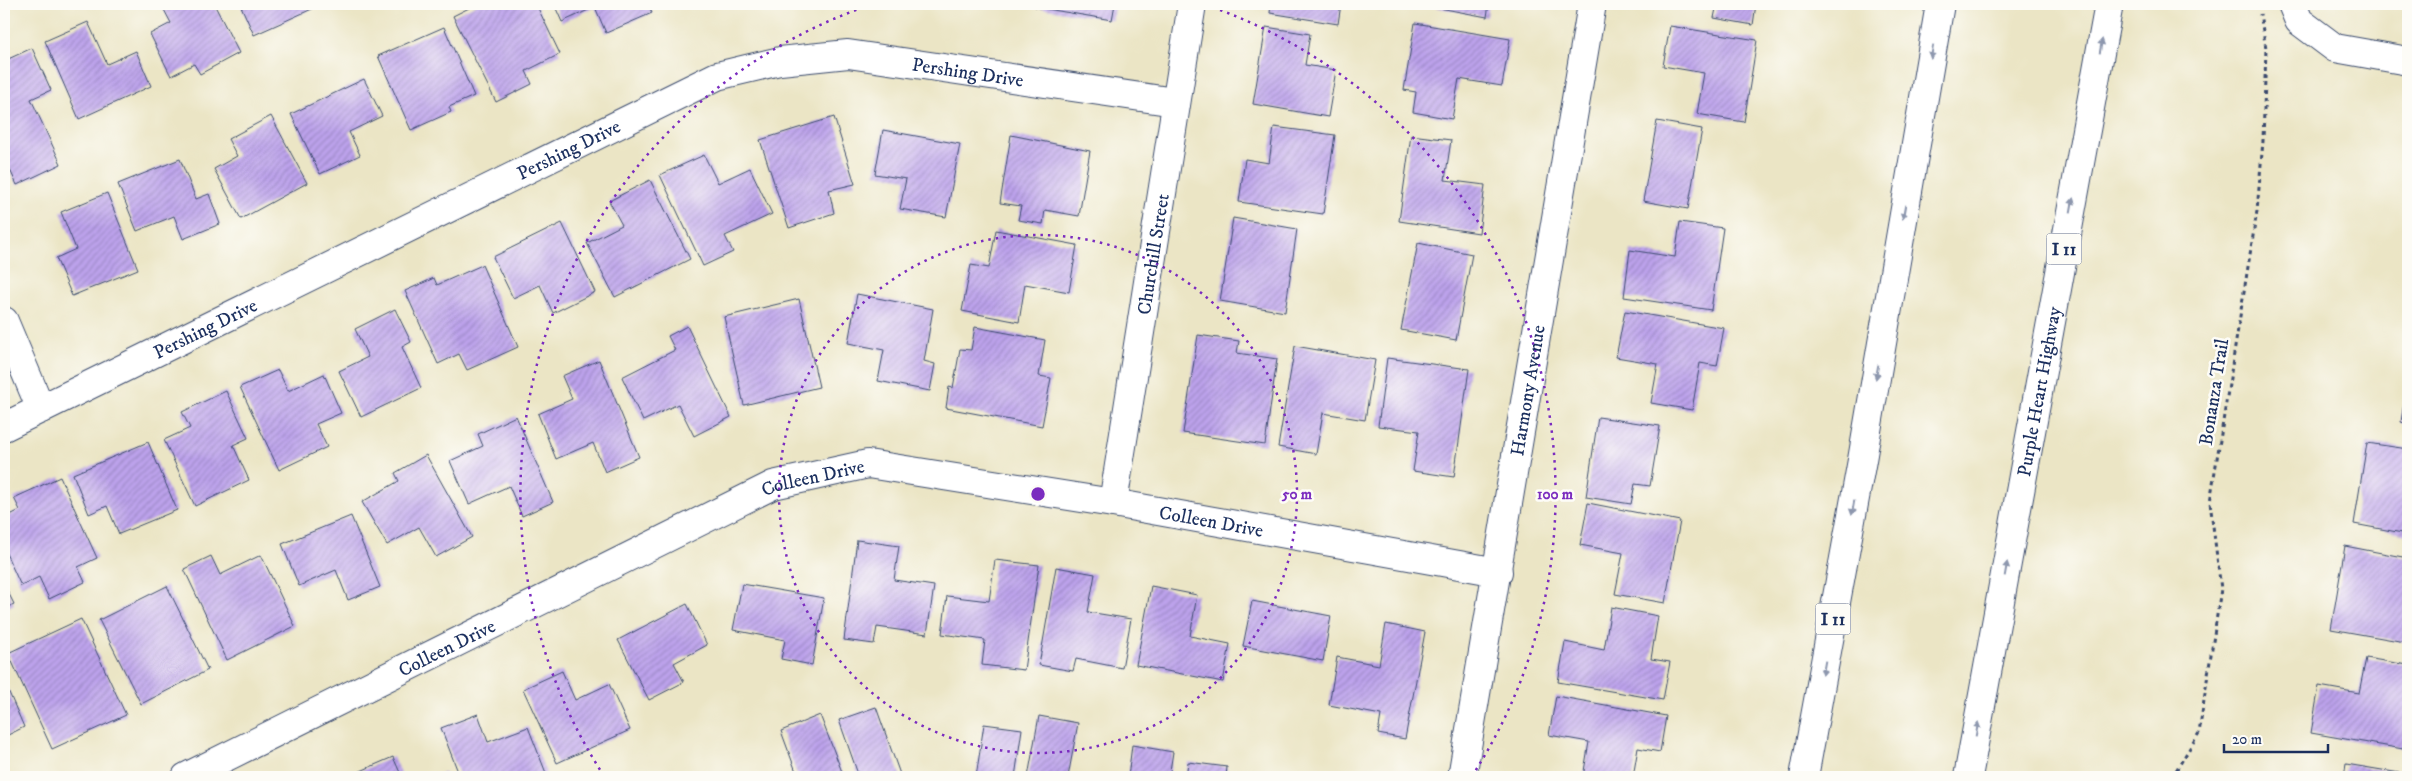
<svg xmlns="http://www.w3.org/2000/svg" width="2412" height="781" viewBox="0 0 2412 781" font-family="'IM FELL DW Pica',serif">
<defs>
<pattern id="building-hatch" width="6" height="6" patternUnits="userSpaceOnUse" patternTransform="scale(1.25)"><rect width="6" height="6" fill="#bda3ec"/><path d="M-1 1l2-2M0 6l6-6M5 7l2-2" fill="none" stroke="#9985c2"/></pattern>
</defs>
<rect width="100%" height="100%" fill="#fdfcf7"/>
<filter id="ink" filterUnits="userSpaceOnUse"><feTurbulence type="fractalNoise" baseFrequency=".02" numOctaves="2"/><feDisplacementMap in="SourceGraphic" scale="10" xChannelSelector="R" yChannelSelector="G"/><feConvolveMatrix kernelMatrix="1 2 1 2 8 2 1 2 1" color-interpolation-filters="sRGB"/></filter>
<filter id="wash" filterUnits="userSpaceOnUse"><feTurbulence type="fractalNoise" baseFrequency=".0096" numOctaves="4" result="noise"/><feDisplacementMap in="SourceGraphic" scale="20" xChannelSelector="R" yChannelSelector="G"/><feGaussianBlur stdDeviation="1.12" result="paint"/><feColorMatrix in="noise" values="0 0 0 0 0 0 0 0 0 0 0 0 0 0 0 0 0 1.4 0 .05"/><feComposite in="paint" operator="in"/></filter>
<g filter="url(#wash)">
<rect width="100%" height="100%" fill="#ebe5c5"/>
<g id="blocks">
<path fill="url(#building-hatch)" d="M161 4H214L239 53 200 74 194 64 171 76 150 34 171 23Z
M240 4H323L254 35Z
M477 4H536L560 54 526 71 532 84 496 102 453 16Z
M554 4H648L652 13 606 33 595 7 562 22Z
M1036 4H1115L1112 20 1035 7Z
M1271 4H1341L1338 24 1270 13Z
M1430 4H1489L1487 17 1429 6Z
M1717 4H1756L1753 25 1714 18Z
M88 22 107 64 136 51 151 86 79 119 45 41Z
M1415 23 1510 39 1502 86 1459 79 1452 119 1413 112 1416 92 1404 90Z
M1670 26 1757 40 1744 122 1697 114 1704 73 1663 66Z
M444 27 474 96 449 107 451 112 411 130 378 56Z
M1266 27 1310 34 1305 65 1336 70 1328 117 1253 104Z
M32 48 51 90 31 99 61 164 17 185 4 157V61Z
M364 79 382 116 349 132 360 155 320 174 291 114Z
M271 116 307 183 241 219 214 169 237 156 228 139Z
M834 117 855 184 829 190 834 213 789 228 760 140Z
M1657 121 1702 129 1688 209 1643 201Z
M1274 127 1335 135 1323 214 1239 202 1245 159 1269 163Z
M883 130 960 144 946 217 900 209 906 179 875 174Z
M1011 135 1090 151 1079 216 1045 210 1043 224 1018 220 1021 206 1000 203Z
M1411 135 1451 140 1445 180 1485 185 1479 233 1399 221Z
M704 155 718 183 750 168 772 214 725 236 733 252 703 266 660 175Z
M180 159 196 199 209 194 220 224 183 239 174 216 137 231 118 184Z
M650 180 690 259 615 297 587 243 622 225 609 201Z
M107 193 138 269 72 296 56 258 76 249 61 212Z
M1233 218 1297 229 1285 312 1220 301Z
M1680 222 1723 228 1711 310 1624 297 1630 250 1675 257Z
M562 223 595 292 553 313 540 285 513 298 493 257Z
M996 230 1077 245 1069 292 1025 284 1019 322 962 311 971 265 989 268Z
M1418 243 1472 254 1456 340 1401 330Z
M482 265 518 347 467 370 459 354 438 364 405 291 434 278 437 285Z
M857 294 933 309 924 361 935 364 930 391 878 381 884 350 848 343Z
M799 299 819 387 744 405 724 317Z
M395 309 411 342 402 347 421 388 361 417 339 371 368 357 355 329Z
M1625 311 1724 328 1717 366 1700 363 1692 410 1651 403 1658 364 1616 357Z
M687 326 731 417 694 436 678 404 643 421 622 377 675 350 668 336Z
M975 327 1045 340 1039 376 1051 378 1042 426 946 408 949 387 953 388 960 349 971 350Z
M1198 335 1239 341 1237 353 1277 359 1265 445 1183 433Z
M1295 346 1375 360 1365 420 1323 413 1316 454 1278 447Z
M1387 358 1469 369 1454 477 1413 471 1419 431 1378 426Z
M599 360 639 457 605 472 593 443 556 459 538 414 572 399 562 376Z
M278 370 288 391 324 374 341 413 316 424 327 447 279 470 240 387Z
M2407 384H2408V424L2401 422Z
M226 391 248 438 233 445 249 480 195 506 164 440 190 428 182 412Z
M516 416 553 502 522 516 509 486 469 504 450 461 483 446 478 434Z
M1598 417 1660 426 1650 486 1635 484 1631 504 1586 497Z
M148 442 177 510 119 534 107 506 89 514 73 474Z
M2367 443 2408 449V534L2354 524Z
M426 455 472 537 436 557 419 527 387 545 362 502 399 481 395 473Z
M60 477 97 558 78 567 85 582 49 599 39 577 21 586 4 549V518L20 510 14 498Z
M1588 503 1680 521 1665 603 1615 594 1623 553 1580 545Z
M351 516 380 587 348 600 336 570 299 586 282 544Z
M857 540 899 546 894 580 934 586 927 634 877 627 874 644 844 640Z
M2345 546 2408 558V625L2405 642 2331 629Z
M261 555 295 626 227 660 184 569 211 556 220 575Z
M995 560 1039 565 1024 670 982 665 985 640 942 634 947 596 989 601Z
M1056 567 1095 574 1088 612 1131 619 1122 668 1076 659 1073 671 1039 665Z
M4 584 14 604 4 609Z
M742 584 824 598 812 665 781 659 785 640 733 630Z
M167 586 208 670 141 704 99 620Z
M1151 586 1197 595 1190 636 1230 644 1223 682 1136 665Z
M1252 601 1331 616 1323 661 1243 646Z
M687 604 707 645 674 663 684 682 649 700 618 640Z
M1611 607 1658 616 1651 659 1670 662 1663 700 1558 682 1565 642 1604 650Z
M81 619 126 715 52 749 8 653Z
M1386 624 1425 632 1405 739 1378 734 1381 715 1329 705 1337 657 1379 665Z
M2366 658 2408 665V719L2403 749 2311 733 2319 686 2359 693Z
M562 671 575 700 609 684 630 730 557 763 523 689Z
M4 681 24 727 4 737Z
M1556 696 1666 716 1660 752 1638 748 1633 777H1583L1589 742 1549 735Z
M876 707 901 777H859L839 720Z
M478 714 488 742 528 727 546 773 536 777H460L441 728Z
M820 715 844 777H798L781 731Z
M1039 716 1078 723 1068 777H1028Z
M984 724 1022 729 1015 777H976Z
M1132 745 1173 752 1169 777H1128Z
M393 757 402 777H358L356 773Z
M1188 762 1227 767 1226 777H1186Z
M2346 764 2400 773 2399 777H2344Z
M444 772 446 777H431Z"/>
</g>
</g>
<g filter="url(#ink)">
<use href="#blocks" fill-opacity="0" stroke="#3a4a6d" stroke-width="1"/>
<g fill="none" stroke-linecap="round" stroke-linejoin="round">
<g stroke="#3a4a6d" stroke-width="30">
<g id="minor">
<path d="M2292 4 2299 21 2335 48 2408 61"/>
<path d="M4 321 41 409"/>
<path id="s1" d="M4 427 717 76 780 61 848 54 1175 102"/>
<path id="s2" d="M1113 503 1192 4"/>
<path id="s3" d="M186 777 773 485 868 464 1113 503 1498 572"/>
</g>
</g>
<g stroke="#3a4a6d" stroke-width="30">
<g id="tertiary">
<path id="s4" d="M1462 777 1592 4"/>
</g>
</g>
<g stroke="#3a4a6d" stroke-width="30">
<g id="motorway">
<path d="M1804 777 1862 460 1940 4"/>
<path id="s5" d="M1968 777 2109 4"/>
</g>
</g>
<path stroke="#3a4a6d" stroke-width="3" stroke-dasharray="4 4" stroke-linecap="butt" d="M2172 777 2199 733 2221 589 2210 502 2257 211 2263 141 2266 48 2260 14"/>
<use href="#minor" stroke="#fff" stroke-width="28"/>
<use href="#tertiary" stroke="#fff" stroke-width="28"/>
<use href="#motorway" stroke="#fff" stroke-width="28"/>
</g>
<defs><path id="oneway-solid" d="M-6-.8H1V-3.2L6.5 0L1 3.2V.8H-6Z" transform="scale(1.25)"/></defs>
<g fill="#8d97ae">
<use href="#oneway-solid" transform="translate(2101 46) rotate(-80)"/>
<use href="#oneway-solid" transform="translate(1932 52) rotate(100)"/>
<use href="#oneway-solid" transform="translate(2072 205) rotate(-80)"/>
<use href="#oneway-solid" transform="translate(1904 212) rotate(100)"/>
<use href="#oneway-solid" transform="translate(1877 372) rotate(100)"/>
<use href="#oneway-solid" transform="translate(1853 508) rotate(100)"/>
<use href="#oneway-solid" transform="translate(2006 569) rotate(-80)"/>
<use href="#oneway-solid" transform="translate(1824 668) rotate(100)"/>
<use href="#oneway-solid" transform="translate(1977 729) rotate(-80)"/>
</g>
</g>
<g fill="none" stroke="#7b2cbf" stroke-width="2.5" stroke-dasharray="2.5 5">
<circle cx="1038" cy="494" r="259"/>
<path d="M604 776A517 517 0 0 1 870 5M1206 5A517 517 0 0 1 1472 776"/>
</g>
<g text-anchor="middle" stroke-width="5" stroke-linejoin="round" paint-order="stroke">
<g fill="#fdfcf7" stroke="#5f6c8c" stroke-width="1">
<rect x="2046.5" y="233.5" width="35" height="31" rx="4"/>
<rect x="1815.5" y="603.5" width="35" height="31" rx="4"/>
</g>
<g font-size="18" font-weight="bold" fill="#1b2f5e">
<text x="2064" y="255">I 11</text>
<text x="1833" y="625">I 11</text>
</g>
<g font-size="19" fill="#1b2f5e" stroke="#fdfcf7">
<text dy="7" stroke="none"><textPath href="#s1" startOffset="1049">Pershing Drive</textPath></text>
<text dy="7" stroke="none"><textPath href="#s1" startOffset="629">Pershing Drive</textPath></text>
<text dy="7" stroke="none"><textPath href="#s2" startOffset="252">Churchill Street</textPath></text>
<text dy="7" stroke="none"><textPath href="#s1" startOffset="224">Pershing Drive</textPath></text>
<text dy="7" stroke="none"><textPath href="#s4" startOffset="392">Harmony Avenue</textPath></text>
<text dy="7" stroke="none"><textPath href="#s5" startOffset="392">Purple Heart Highway</textPath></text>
<text transform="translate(2213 392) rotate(-81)" y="7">Bonanza Trail</text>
<text dy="7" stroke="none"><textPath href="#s3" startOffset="696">Colleen Drive</textPath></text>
<text dy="7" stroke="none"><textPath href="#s3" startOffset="1101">Colleen Drive</textPath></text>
<text dy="7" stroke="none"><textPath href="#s3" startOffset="291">Colleen Drive</textPath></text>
</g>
</g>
<circle cx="1038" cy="494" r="8" fill="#7b2cbf" stroke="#fdfcf7" stroke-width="2.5"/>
<g font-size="15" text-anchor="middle" font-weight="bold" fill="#7b2cbf" stroke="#fdfcf7" stroke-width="5" stroke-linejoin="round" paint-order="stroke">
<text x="1297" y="499">50 m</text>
<text x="1555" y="499">100 m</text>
</g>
<rect width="2412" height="781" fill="none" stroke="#fdfcf7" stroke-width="20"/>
<path d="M2224 744v8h104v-8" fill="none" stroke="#1b2f5e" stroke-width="2.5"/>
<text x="2232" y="744" font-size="15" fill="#1b2f5e" stroke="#fdfcf7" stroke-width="4" paint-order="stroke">20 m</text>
</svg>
